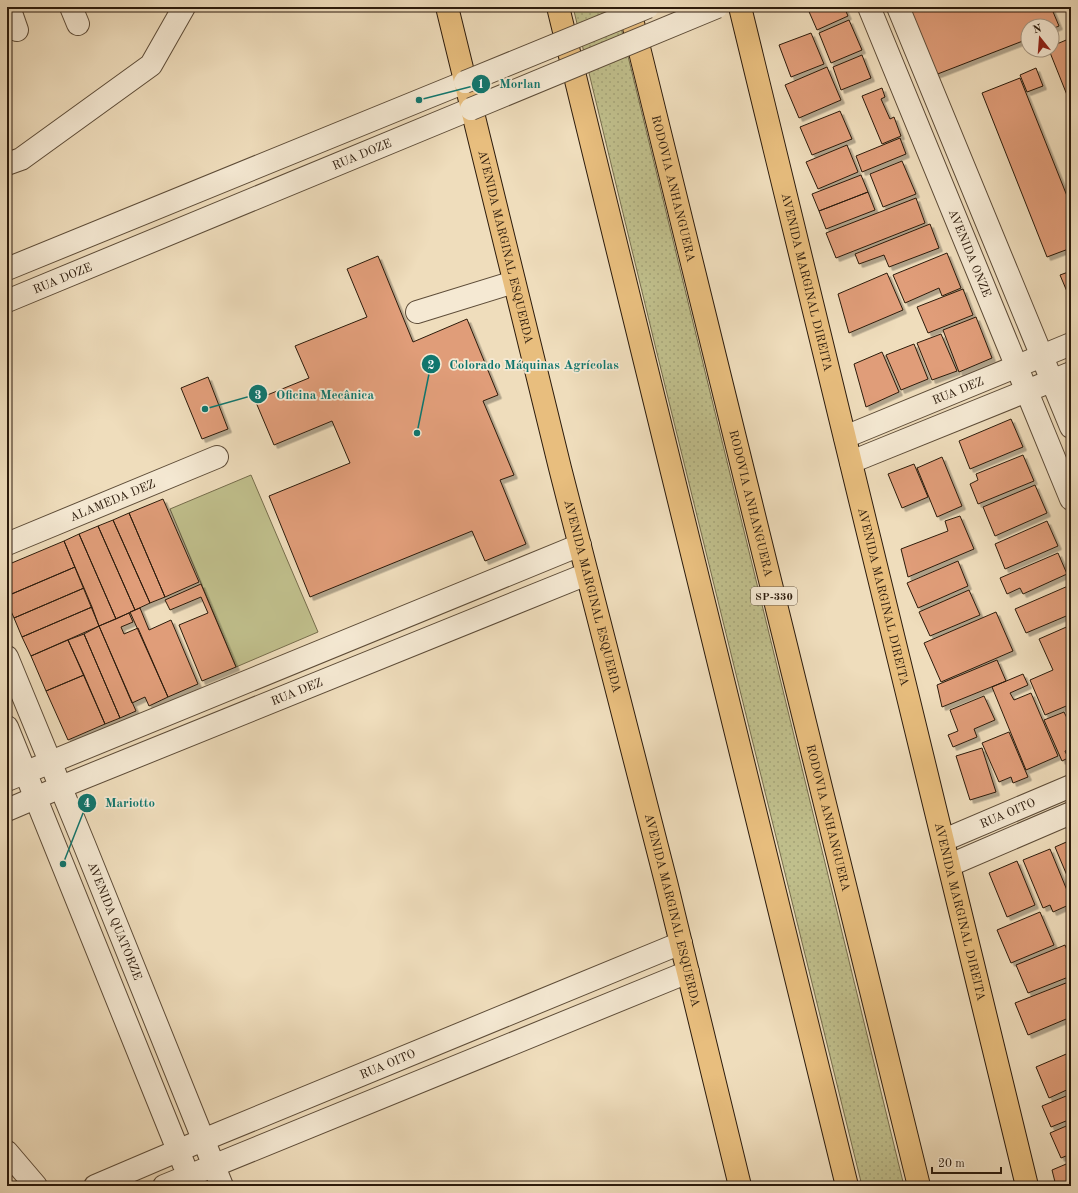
<svg xmlns="http://www.w3.org/2000/svg" width="1078" height="1193" viewBox="0 0 1078 1193" font-family="'Old Standard TT',serif">
<defs>
<pattern id="grass-dots" width="8" height="8" patternUnits="userSpaceOnUse"><rect width="8" height="8" fill="#c0bf8c"/><path d="M2 2h.1M6 6h.1" fill="none" stroke="#a5a478" stroke-width="1.8" stroke-linecap="round"/></pattern>
<filter id="shadow"><feDropShadow dx="3.5" dy="3.5" stdDeviation="0" flood-color="#0004"/></filter>
</defs>
<rect width="100%" height="100%" fill="#efddbc"/>
<filter id="stains"><feTurbulence type="fractalNoise" baseFrequency=".005" numOctaves="4"/><feColorMatrix values="0 0 0 0 .2 0 0 0 0 .09 0 0 0 0 .02 0 0 0 .5 -.17"/></filter>
<radialGradient id="worn" r=".72"><stop offset=".6" stop-color="#630" stop-opacity="0"/><stop offset="1" stop-color="#630" stop-opacity=".3"/></radialGradient>
<path fill="url(#grass-dots)" stroke="#766d4c" d="M573 7H616L904 1186H862L655 345Z"/>
<path fill="#c0bf8c" stroke="#766d4c" d="M251 475 318 632 236 667 170 509Z"/>
<path fill="#e09d79" stroke="#2c1b0c" filter="url(#shadow)" d="M807 7H844L848 16 817 30Z
M908 7H1051L1059 26 1052 29V26H1028V39L935 75Z
M849 20 862 50 831 63 819 33Z
M811 33 824 64 791 77 779 45Z
M1071 38V105L1049 50H1052V46Z
M862 55 871 78 841 90 833 67Z
M827 67 841 100 799 118 785 85Z
M1036 68 1043 86 1027 92 1020 75Z
M1020 78 1071 206V248L1047 257 982 93Z
M882 88 885 97 881 99 890 119 894 117 901 136 882 144 862 96Z
M840 111 852 139 812 155 800 127Z
M900 138 906 154 862 172 856 156Z
M847 145 858 172 818 189 806 162Z
M902 161 916 194 883 207 870 174Z
M861 175 868 192 819 211 812 194Z
M868 192 875 210 826 229 819 211Z
M916 198 925 223 836 258 826 233Z
M930 224 939 248 889 267 884 255 859 264 855 254Z
M947 253 961 288 942 296 939 288 905 303 893 275Z
M378 256 413 342 467 319 498 395 483 401 514 475 500 480 526 544 485 561 472 531 310 597 269 496 350 463 332 421 274 445 255 400 309 378 295 346 367 317 347 269Z
M1071 271V301L1060 275Z
M887 273 903 310 849 333 838 294Z
M963 289 973 315 928 333 917 307Z
M976 317 992 358 959 372 943 330Z
M941 334 957 371 932 380 917 343Z
M914 344 928 379 901 390 886 355Z
M882 352 899 392 866 407 854 364Z
M208 377 228 429 202 439 181 388Z
M1011 419 1023 447 970 469 959 441Z
M1023 455 1034 481 978 504 970 484 978 480 976 474Z
M942 457 962 506 937 517 917 468Z
M914 464 928 497 902 508 888 474Z
M1035 485 1047 513 995 536 983 507Z
M163 499 199 582 165 597 129 513Z
M129 513 165 597 150 603 113 520Z
M960 516 974 549 908 577 901 549 948 531 945 521Z
M113 520 150 603 135 610 98 526Z
M1047 521 1058 546 1005 569 995 544Z
M98 526 135 610 116 619 79 534Z
M79 534 116 619 99 626 64 541Z
M64 541 75 567 7 596V565Z
M1058 553 1067 574 1023 594 1020 588 1007 594 1000 578Z
M958 561 968 586 918 608 907 583Z
M75 567 84 588 14 618 7 602V596Z
M201 584 236 667 202 681 179 625 208 613 201 597 170 610 165 600Z
M1068 586 1071 594V614L1026 633 1015 609Z
M84 588 92 607 22 637 14 618Z
M969 590 980 615 930 636 919 612Z
M92 607 99 626 31 656 22 637Z
M140 608 149 630 171 620 198 684 168 697 130 612Z
M996 612 1013 651 941 682 924 643Z
M129 613 133 622 121 627 124 634 138 628 168 697 149 706 145 697 132 703 99 626Z
M1071 625V704L1045 715 1030 680 1053 670 1039 639Z
M99 626 136 711 120 718 84 634Z
M84 634 120 718 105 724 68 640Z
M68 640 84 675 46 691 31 656Z
M997 660 1006 681 942 707 937 685Z
M1023 674 1028 685 1010 693 1014 700 1031 693 1058 756 1026 770 992 687Z
M84 675 105 724 68 740 46 691Z
M984 696 995 720 974 729 977 737 953 747 948 735 958 731 950 710Z
M1064 712 1067 718 1071 716V748L1065 751 1068 758 1062 761 1044 720Z
M1009 732 1028 777 1013 783 1011 777 999 782 982 743Z
M982 748 996 792 970 800 956 756Z
M1071 840V885L1055 847Z
M1050 849 1071 900V904L1053 912 1050 905 1043 908 1023 860Z
M1017 861 1035 905 1007 917 989 873Z
M1040 912 1054 945 1011 963 997 930Z
M1065 945 1071 960V976L1028 993 1016 965Z
M1071 981V1017L1028 1035 1015 1003Z
M1071 1052V1088L1049 1098 1036 1067Z
M1071 1094V1119L1051 1127 1042 1106Z
M1071 1124V1154L1061 1158 1050 1133Z
M1071 1162V1186H1056L1052 1170Z"/>
<g fill="none" stroke-linecap="round" stroke-linejoin="round">
<g stroke="#5d4c38" stroke-width="24">
<g id="minor">
<path d="M9 7 17 30"/>
<path d="M71 7 78 24"/>
<path id="s1" d="M869 7 1071 499"/>
<path d="M898 7 1071 427"/>
<path d="M7 164 21 159 151 65 184 7"/>
<path d="M7 269 465 82"/>
<path id="s2" d="M7 301 471 109"/>
<path d="M417 312 514 282"/>
<path id="s3" d="M845 437 1071 344"/>
<path d="M851 462 1071 373"/>
<path id="s4" d="M7 544 217 457"/>
<path id="s5" d="M7 657 84 844 222 1186"/>
<path d="M7 727 184 1165"/>
<path d="M7 780 580 545"/>
<path id="s6" d="M7 810 61 787 587 574"/>
<path id="s7" d="M944 840 1071 786"/>
<path d="M950 865 1071 813"/>
<path d="M7 1152 36 1186"/>
<path id="s8" d="M95 1186 203 1140 681 943"/>
<path d="M164 1186 688 972"/>
</g>
</g>
<g stroke="#2c1b0c" stroke-width="24">
<g id="major">
<path id="s9" d="M447 7 560 468 666 882 740 1186"/>
<path id="s10" d="M740 7 1027 1186"/>
</g>
</g>
<g stroke="#2c1b0c" stroke-width="24">
<g id="highway">
<path d="M558 7 847 1186"/>
<path id="s11" d="M629 7 919 1186"/>
</g>
</g>
<use href="#minor" stroke="#f5e9d3" stroke-width="22"/>
<use href="#major" stroke="#e8be7e" stroke-width="22"/>
<use href="#highway" stroke="#e8be7e" stroke-width="22"/>
<g stroke="#5d4c38" stroke-width="24" stroke-linecap="butt">
<path id="minor-bridge" d="M465 82 648 7
M471 109 717 7"/>
</g>
<use href="#minor-bridge" stroke="#f5e9d3" stroke-width="22"/>
</g>
<g text-anchor="middle" stroke-width="3.5" stroke-linejoin="round" paint-order="stroke">
<rect fill="#f5e9d3" stroke="#685948" stroke-width="1" x="751" y="587" width="46" height="18" rx="3"/>
<g font-size="11" font-weight="bold" fill="#2c1b0c">
<text x="774" y="600">SP-330</text>
</g>
<g font-size="12" fill="#2c1b0c" stroke="#f5e9d3">
<text dy="4" stroke="none"><textPath href="#s2" startOffset="384">RUA DOZE</textPath></text>
<text dy="4" stroke="none"><textPath href="#s11" startOffset="187">RODOVIA ANHANGUERA</textPath></text>
<text dy="4" stroke="none"><textPath href="#s9" startOffset="247">AVENIDA MARGINAL ESQUERDA</textPath></text>
<text dy="4" stroke="none"><textPath href="#s1" startOffset="266">AVENIDA ONZE</textPath></text>
<text dy="4" stroke="none"><textPath href="#s2" startOffset="60">RUA DOZE</textPath></text>
<text dy="4" stroke="none"><textPath href="#s10" startOffset="283">AVENIDA MARGINAL DIREITA</textPath></text>
<text dy="4" stroke="none"><textPath href="#s3" startOffset="122">RUA DEZ</textPath></text>
<text dy="4" stroke="none"><textPath href="#s4" startOffset="114">ALAMEDA DEZ</textPath></text>
<text dy="4" stroke="none"><textPath href="#s11" startOffset="511">RODOVIA ANHANGUERA</textPath></text>
<text dy="4" stroke="none"><textPath href="#s10" startOffset="607">AVENIDA MARGINAL DIREITA</textPath></text>
<text dy="4" stroke="none"><textPath href="#s9" startOffset="607">AVENIDA MARGINAL ESQUERDA</textPath></text>
<text dy="4" stroke="none"><textPath href="#s6" startOffset="313">RUA DEZ</textPath></text>
<text dy="4" stroke="none"><textPath href="#s7" startOffset="69">RUA OITO</textPath></text>
<text dy="4" stroke="none"><textPath href="#s11" startOffset="835">RODOVIA ANHANGUERA</textPath></text>
<text dy="4" stroke="none"><textPath href="#s9" startOffset="931">AVENIDA MARGINAL ESQUERDA</textPath></text>
<text dy="4" stroke="none"><textPath href="#s10" startOffset="931">AVENIDA MARGINAL DIREITA</textPath></text>
<text dy="4" stroke="none"><textPath href="#s5" startOffset="285">AVENIDA QUATORZE</textPath></text>
<text dy="4" stroke="none"><textPath href="#s8" startOffset="317">RUA OITO</textPath></text>
</g>
</g>
<path fill="none" stroke="#0f766e" stroke-width="1.5" d="M419 100L481 84M417 433L431 364M205 409L258 394M63 864L87 803"/>
<g fill="#0f766e" stroke="#f5e9d3" stroke-width="1.5">
<circle cx="419" cy="100" r="4"/>
<circle cx="417" cy="433" r="4"/>
<circle cx="205" cy="409" r="4"/>
<circle cx="63" cy="864" r="4"/>
<circle cx="481" cy="84" r="10"/>
<circle cx="431" cy="364" r="10"/>
<circle cx="258" cy="394" r="10"/>
<circle cx="87" cy="803" r="10"/>
</g>
<g font-size="12" text-anchor="middle" font-weight="bold" fill="#fff">
<text x="481" y="88">1</text>
<text x="431" y="369">2</text>
<text x="258" y="399">3</text>
<text x="87" y="807">4</text>
</g>
<g font-size="13" text-anchor="middle" font-weight="bold" fill="#0f766e" stroke="#f5e9d3" stroke-width="3.5" stroke-linejoin="round" paint-order="stroke">
<text x="520" y="88">Morlan</text>
<text x="534" y="369">Colorado Máquinas Agrícolas</text>
<text x="325" y="399">Oficina Mecânica</text>
<text x="130" y="807">Mariotto</text>
</g>
<rect width="1078" height="1193" fill="none" stroke="#efddbc" stroke-width="24"/>
<rect x="8" y="8" width="1062" height="1177" fill="none" stroke="#2c1b0c" stroke-width="2"/>
<rect x="12" y="12" width="1054" height="1169" fill="none" stroke="#2c1b0c"/>
<g transform="translate(1040 38) rotate(343)"><circle r="19" fill="#f5e9d3" stroke="#a59783"/>
<path d="M0-3L7 15L0 10L-7 15Z" fill="#8f2418"/>
<text y="-6" font-size="11" font-weight="bold" text-anchor="middle" fill="#2c1b0c">N</text>
</g>
<path d="M932 1167v6h69v-6" fill="none" stroke="#2c1b0c" stroke-width="2"/>
<text x="938" y="1167" font-size="12" fill="#2c1b0c" stroke="#f5e9d3" stroke-width="3" paint-order="stroke">20 m</text>
<rect width="100%" height="100%" filter="url(#stains)"/>
<rect width="100%" height="100%" fill="url(#worn)"/>
</svg>
